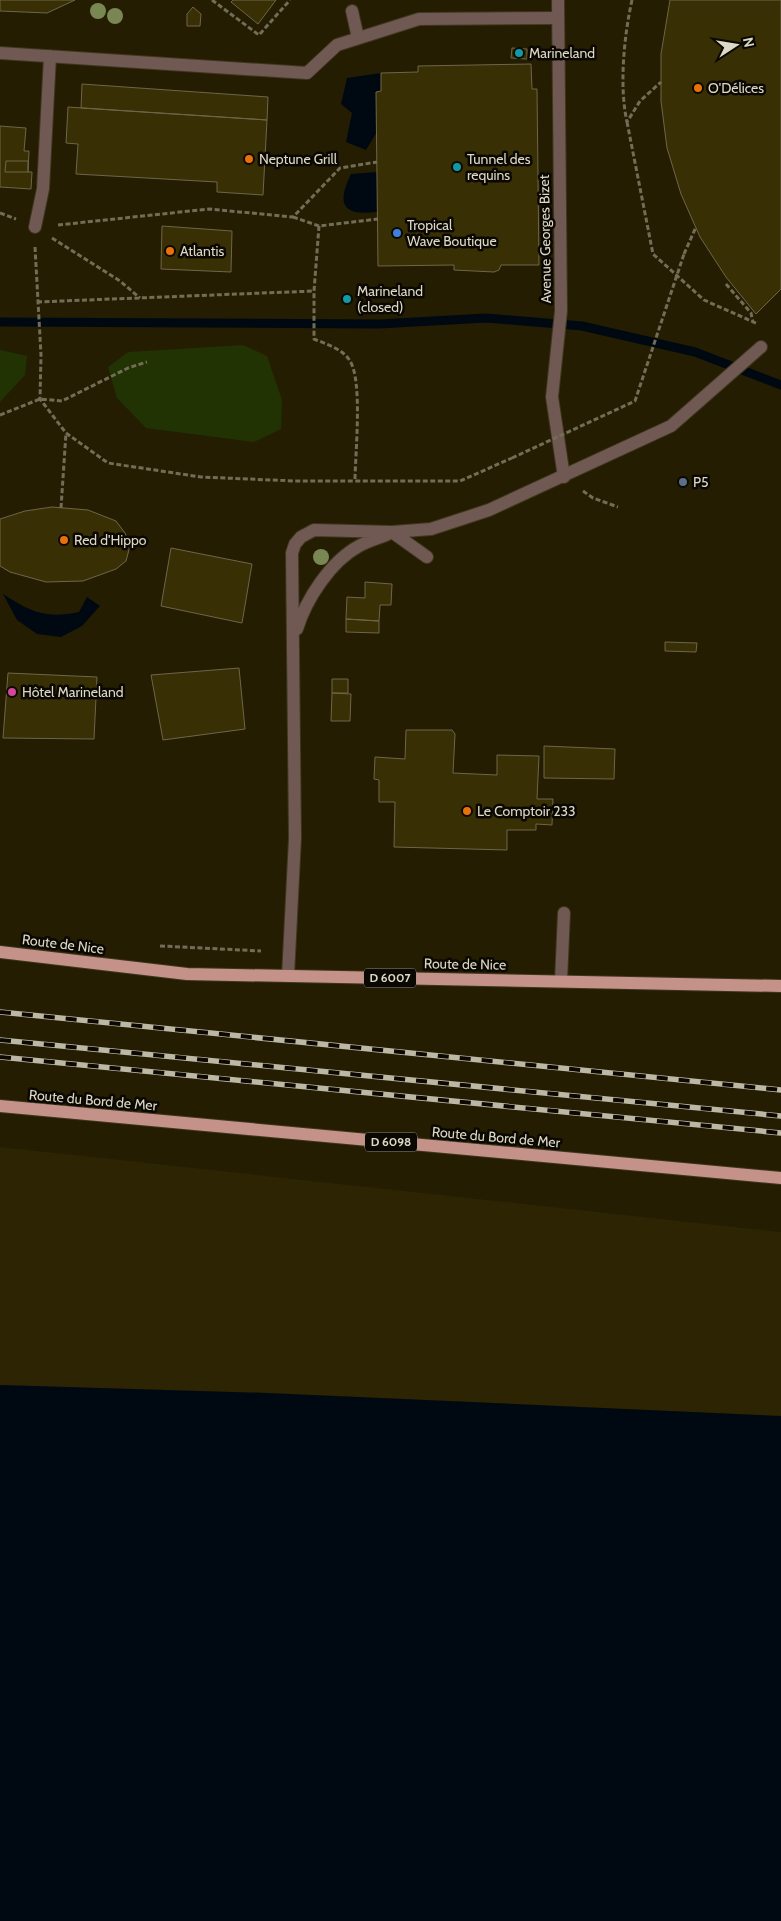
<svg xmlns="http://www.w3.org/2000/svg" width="781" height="1921" viewBox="0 0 781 1921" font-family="Cabin,sans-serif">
<rect width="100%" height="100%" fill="#241d02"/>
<path fill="#223303" d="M243 345 267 356 282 400 281 429 254 442 146 428 117 398 108 367 128 352Z
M0 350 27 356 25 375 0 402Z"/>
<path fill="#2c2403" d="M0 1147 781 1232V1416L267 1393 0 1385Z"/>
<path fill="#000911" d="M381 73V91L408 90 377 132 366 150 346 142 352 113 341 104 347 78Z
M390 160 388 194 377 199V212C343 216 336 205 351 174L377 172Z
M3 594C31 612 45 619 79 612L87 597 100 606 82 626 61 637 37 634 17 620Z
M0 1385 267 1393 781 1416V1921H0Z"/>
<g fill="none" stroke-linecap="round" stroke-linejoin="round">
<path stroke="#000911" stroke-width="9" d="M0 322 379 324 486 318 582 326 695 352 781 385"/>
</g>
<path fill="#392f05" stroke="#6e6649" d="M0 0H75L47 13 0 11Z
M233 0H276L258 24 231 2Z
M670 0H781V289L756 314 726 277 700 237 681 194 667 148 661 101V54Z
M193 7 201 14 200 26H187V14Z
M512 48 527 49V59L511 58Z
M531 64 532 89H537L539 265H501L499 270 494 272 454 270V265L378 266 376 92 381 91V73L418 72V66Z
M82 84 268 97 267 120 81 108Z
M68 107 267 120 263 195 217 192V182L76 174 78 144 66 143Z
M0 126 26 128 24 151H29L28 172H32L31 189 0 187Z
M6 161H28V172H5Z
M162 226 232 231 231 272 161 269Z
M52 507 88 510 116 521 125 533 130 546 126 561 116 569 83 581 46 582 10 572 0 566V519L25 511Z
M171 548 252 564 242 623 161 606Z
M365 582 392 584 391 605H380L379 621 346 619 347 597 365 598Z
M346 619 379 621V633L346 632Z
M665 642 697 643 696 652 665 651Z
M239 668 245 729 163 740 151 675Z
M8 673 97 677 94 739 3 738Z
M332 679H348V693H332Z
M332 693 351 694 350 721H331Z
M406 730H452L455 734 453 773 497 775V755L539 756 537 799H553L552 825 536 824V830H507V850L394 847 395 802H379V780L374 779 375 757 405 759Z
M544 746 615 749 614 779 544 778Z"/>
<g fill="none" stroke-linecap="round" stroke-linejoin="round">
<g stroke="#3e371e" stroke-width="14">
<path id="lane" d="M352 11 358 38
M0 53 307 73 337 45 419 19 558 18
M35 227 43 189 50 56
M392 532 427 557
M297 629C306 599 331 561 359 546 368 541 379 538 388 534
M288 976 295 838 292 553 295 544 301 537 314 530 392 532 431 529 489 510 671 426 761 347
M561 981 564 913"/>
</g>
<g stroke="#3e371e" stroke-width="14">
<path id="street" d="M558 0 561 311 552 397 564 477"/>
</g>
<g stroke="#3e371e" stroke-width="14">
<path id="primary" d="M0 952 187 974 781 986
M0 1106 781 1178"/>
</g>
<path stroke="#736d57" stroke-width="3" stroke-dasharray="5 2.5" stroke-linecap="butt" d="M212 0 259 35 290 0
M632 0C624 36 619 86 627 122L640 101 661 82
M627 122 653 254 704 300 758 324
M0 213 16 219
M293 217 319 226 378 219
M58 225 209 209 293 217 340 168 377 162
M319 226 314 291V339C326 344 343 349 350 361 363 381 355 456 355 481
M52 238 120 281 140 298
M35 247 41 355 40 399 66 433 108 463 201 477 295 481H460L512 458
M684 254 696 227
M726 284 751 313 753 322
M37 302 314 291
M0 415 40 399 62 401 128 368 147 362
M583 491 593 498 618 507
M61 508 66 433
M160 946 261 951"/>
<use href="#lane" stroke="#705853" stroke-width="12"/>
<use href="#street" stroke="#705853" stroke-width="12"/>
<use href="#primary" stroke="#c49289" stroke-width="12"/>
<g stroke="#bdb8a6" stroke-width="5.5">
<path id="rail" d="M0 1012 781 1090
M0 1040 781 1116
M0 1057 781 1133"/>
</g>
<use href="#rail" stroke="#0b0801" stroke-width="4" stroke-dasharray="11" stroke-linecap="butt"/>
<path stroke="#736d57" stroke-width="3" stroke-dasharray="5 2.5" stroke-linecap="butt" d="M512 458 635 401 684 254"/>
</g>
<g fill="#798853">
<circle cx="98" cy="11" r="8"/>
<circle cx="115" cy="16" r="8"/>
<circle cx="321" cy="557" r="8"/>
</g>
<g fill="#0f9aa8" stroke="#0b0801" stroke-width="2">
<circle cx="519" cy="53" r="5"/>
<circle cx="457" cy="167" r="5"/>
<circle cx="347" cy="299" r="5"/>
</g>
<g fill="#e8710a" stroke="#0b0801" stroke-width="2">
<circle cx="698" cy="88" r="5"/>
<circle cx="249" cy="159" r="5"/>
<circle cx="170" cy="251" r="5"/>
<circle cx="64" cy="540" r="5"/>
<circle cx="467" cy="811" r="5"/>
</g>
<circle fill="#3f7fe0" stroke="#0b0801" stroke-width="2" cx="397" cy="233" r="5"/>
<circle fill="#5c6f8a" stroke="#0b0801" stroke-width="2" cx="683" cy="482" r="5"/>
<circle fill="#d1479c" stroke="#0b0801" stroke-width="2" cx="12" cy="692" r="5"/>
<g text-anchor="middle" stroke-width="5" stroke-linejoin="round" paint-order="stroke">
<g fill="#0b0801" stroke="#9d9a8c" stroke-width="1">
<rect x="364" y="968.5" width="52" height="19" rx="4"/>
<rect x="365" y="1132.5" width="52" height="19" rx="4"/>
</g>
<g font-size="12" font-weight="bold" fill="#dcd8c8">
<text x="390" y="982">D 6007</text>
<text x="391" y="1146">D 6098</text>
</g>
<g font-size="14" fill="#dcd8c8" stroke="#0b0801" text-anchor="start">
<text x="529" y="58">Marineland</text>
<text x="708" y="93">O'Délices</text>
<text x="259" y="164">Neptune Grill</text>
<text x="467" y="164">Tunnel des<tspan x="467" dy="16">requins</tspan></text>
<text x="407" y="230">Tropical<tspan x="407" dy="16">Wave Boutique</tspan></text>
<text x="180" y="256">Atlantis</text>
<text x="357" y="296">Marineland<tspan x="357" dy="16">(closed)</tspan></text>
<text x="693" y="487">P5</text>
<text x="74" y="545">Red d'Hippo</text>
<text x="22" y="697">Hôtel Marineland</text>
<text x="477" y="816">Le Comptoir 233</text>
</g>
<g font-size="14" fill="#dcd8c8" stroke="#0b0801">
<text transform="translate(545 239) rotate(-91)" y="5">Avenue Georges Bizet</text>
<text transform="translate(63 944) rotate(7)" y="5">Route de Nice</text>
<text transform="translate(465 964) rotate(1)" y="5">Route de Nice</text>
<text transform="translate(93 1100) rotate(5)" y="5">Route du Bord de Mer</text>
<text transform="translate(496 1137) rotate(5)" y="5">Route du Bord de Mer</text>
</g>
</g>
<g transform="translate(736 45) rotate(78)" stroke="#0b0801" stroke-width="4" paint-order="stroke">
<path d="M0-4L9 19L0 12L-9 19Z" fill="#dcd8c8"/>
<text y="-8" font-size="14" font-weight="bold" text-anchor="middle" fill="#dcd8c8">N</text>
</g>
</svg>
